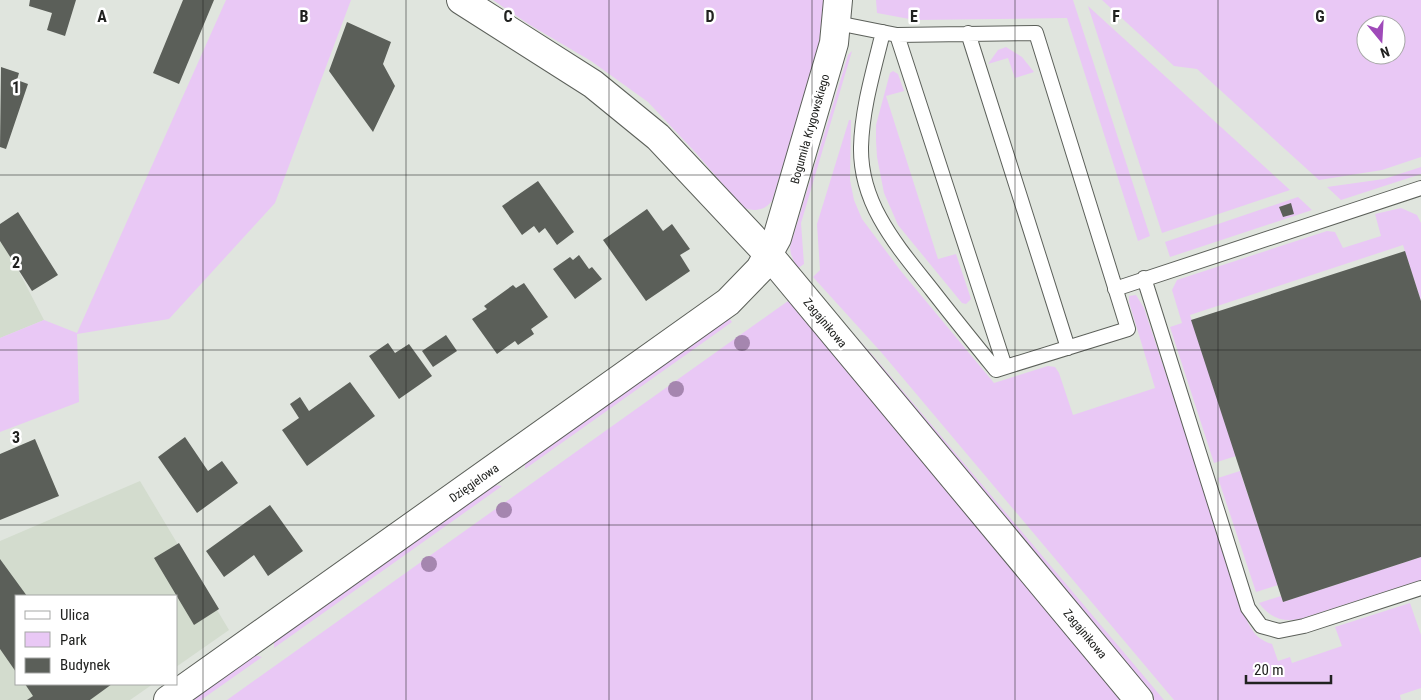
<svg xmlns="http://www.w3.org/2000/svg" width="1421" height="700" viewBox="0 0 1421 700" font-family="'Roboto Condensed',sans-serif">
<rect width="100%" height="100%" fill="#e0e5de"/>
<path fill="#d3dcce" d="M0 235 44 320 0 338Z
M140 481 229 630 176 667V596H16V684H153L130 700H0V541Z"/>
<path fill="#e9c8f5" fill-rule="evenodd" d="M226 0H351L275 203 169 319 77 334 79 402 0 432V338L44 320 77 333Z
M493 0H824L818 51 772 201C764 211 754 212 742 207L696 153 648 102 591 61 530 25Z
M876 0H1073L1150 236 1138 241 1067 18 915 20 877 13Z
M1102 0H1421V157L1382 170 1319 180 1197 69 1174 66ZM1366 25H1396V55H1366Z
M1088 6 1290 190 1162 233Z
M1006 47 1022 57 1034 72 1015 78 1008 58 988 64 998 50Z
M852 51 801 223 804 264 797 269 791 254 790 247 848 55Z
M893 71 898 74 904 91 886 96 938 259 956 254 971 299 966 304 962 303 898 225 884 193 877 157 876 141V125L890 73Z
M849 120H851L850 180 854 200 862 219 900 270 994 383 1048 366 1055 367 1059 373 1073 415 1155 388 1129 302V296L1136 295 1144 308 1248 623C1254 634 1259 640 1272 644L1278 661 1290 657 1292 663 1342 646 1335 627 1410 603 1421 635V688L1400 695 1401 700H1174L881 352 813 277 820 270 817 224Z
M1421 167V174L1341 200 1327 187 1384 179Z
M1298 197 1312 210 1170 257 1165 242Z
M1401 208 1417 215 1421 223V301L1403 245 1190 315 1236 456 1214 463 1170 327 1182 323 1172 290 1177 280 1327 231 1335 232 1343 248 1381 236 1375 214Z
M820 296 875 358 1164 700H1152Z
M788 301 798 310 1123 700H227Z
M729 318 732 322 525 469V462Z
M1240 471 1278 585 1256 592 1218 478Z
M493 485 502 486 274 648V641Z
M1421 557V580L1300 619C1282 622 1270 618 1259 603L1281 596 1283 602Z
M254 655 262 657 201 700H190Z"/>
<path fill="#5b5f59" d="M30 0H76L65 36 47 30 52 13 29 6Z
M183 0H214L179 84 153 73Z
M347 22 391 42 383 64 395 86 373 132 329 71Z
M1 67 19 73 17 80 28 84 6 149 0 147Z
M538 181 574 232 557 245 545 228 539 233 534 226 522 235 502 206Z
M1291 203 1294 214 1283 217 1279 207Z
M647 209 663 231 672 224 690 249 680 255 690 271 646 301 603 240Z
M18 212 58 275 32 291 0 241V224Z
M1405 251 1421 301V557L1283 602 1191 320Z
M579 255 589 269 592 267 602 279 575 299 553 269 570 257 573 260Z
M524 283 548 317 531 329 534 334 518 345 515 341 497 354 472 319 487 309 484 306 513 285 516 288Z
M446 335 457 351 433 367 422 351Z
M388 343 395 353 409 344 432 376 399 399 369 356Z
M350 382 375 416 307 466 282 430 299 418 290 404 300 397 309 411Z
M185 437 208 471 222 461 238 483 197 513 158 457Z
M35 439 59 496 0 520V454Z
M270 505 303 551 268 576 254 555 224 577 206 551Z
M179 543 219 609 194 625 154 558Z
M0 559 27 596H16V672L0 649Z
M25 684H112L90 700H27L33 696Z"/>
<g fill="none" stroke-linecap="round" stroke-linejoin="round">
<g stroke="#5c605a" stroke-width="16">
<path id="service" d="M837 23 897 35 1036 33 1128 329 996 370C974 343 953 317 932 290 898 247 860 205 861 147 862 108 874 69 883 32
M968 33 1068 348
M897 35 1005 367
M1144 278 1248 608 1261 626 1279 631 1304 626 1421 588
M1115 289 1421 188"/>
</g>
<g stroke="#5c605a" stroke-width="30">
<path id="minor" d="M461 0 593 84 658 137 769 255 1139 700"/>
</g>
<g stroke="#5c605a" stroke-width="30">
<path id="tertiary" d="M168 700 728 302 760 269 777 238 834 43 838 0"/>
</g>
<use href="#service" stroke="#fff" stroke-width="14"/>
<use href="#minor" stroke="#fff" stroke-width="28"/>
<use href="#tertiary" stroke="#fff" stroke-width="28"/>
</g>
<g fill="#a586af">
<circle cx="742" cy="343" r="8"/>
<circle cx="676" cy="389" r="8"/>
<circle cx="504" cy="510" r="8"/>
<circle cx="429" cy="564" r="8"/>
</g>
<path fill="none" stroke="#212220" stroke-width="1" stroke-opacity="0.55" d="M203 0V700M406 0V700M609 0V700M812 0V700M1015 0V700M1218 0V700M0 175H1421M0 350H1421M0 525H1421"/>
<g text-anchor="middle" stroke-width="5" stroke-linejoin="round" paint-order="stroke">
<g font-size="12" fill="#212220" stroke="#fff">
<text transform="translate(810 129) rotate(-74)" y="4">Bogumiła Krygowskiego</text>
<text transform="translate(825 323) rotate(50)" y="4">Zagajnikowa</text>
<text transform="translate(474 483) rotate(-35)" y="4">Dzięgielowa</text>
<text transform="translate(1085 634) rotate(50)" y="4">Zagajnikowa</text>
</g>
</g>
<g font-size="16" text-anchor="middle" font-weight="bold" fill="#212220" stroke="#fff" stroke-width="5" stroke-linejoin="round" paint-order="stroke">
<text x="102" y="22">A</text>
<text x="304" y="22">B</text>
<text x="508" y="22">C</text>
<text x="710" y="22">D</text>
<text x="914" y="22">E</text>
<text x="1116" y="22">F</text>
<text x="1320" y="22">G</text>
<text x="16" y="93">1</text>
<text x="16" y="268">2</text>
<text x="16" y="443">3</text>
</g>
<rect x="15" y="595" width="162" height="90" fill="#ffffff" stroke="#a6a7a6"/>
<rect x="25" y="611" width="25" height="8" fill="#ffffff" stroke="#a6a7a6"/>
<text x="60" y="620" font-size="15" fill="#212220">Ulica</text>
<rect x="25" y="632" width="25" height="15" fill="#e9c8f5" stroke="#a6a7a6"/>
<text x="60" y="645" font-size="15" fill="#212220">Park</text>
<rect x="25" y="658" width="25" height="15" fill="#5b5f59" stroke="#a6a7a6"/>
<text x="60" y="670" font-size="15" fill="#212220">Budynek</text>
<g transform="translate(1381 40) rotate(162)"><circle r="24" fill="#ffffff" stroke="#a6a7a6"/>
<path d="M0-4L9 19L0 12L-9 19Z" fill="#9f4ab9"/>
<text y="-8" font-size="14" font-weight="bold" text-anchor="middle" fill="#212220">N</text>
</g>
<path d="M1246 675v8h85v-8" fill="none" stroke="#212220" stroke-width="2.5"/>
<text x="1254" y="675" font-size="15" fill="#212220" stroke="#ffffff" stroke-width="4" paint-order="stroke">20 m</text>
</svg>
